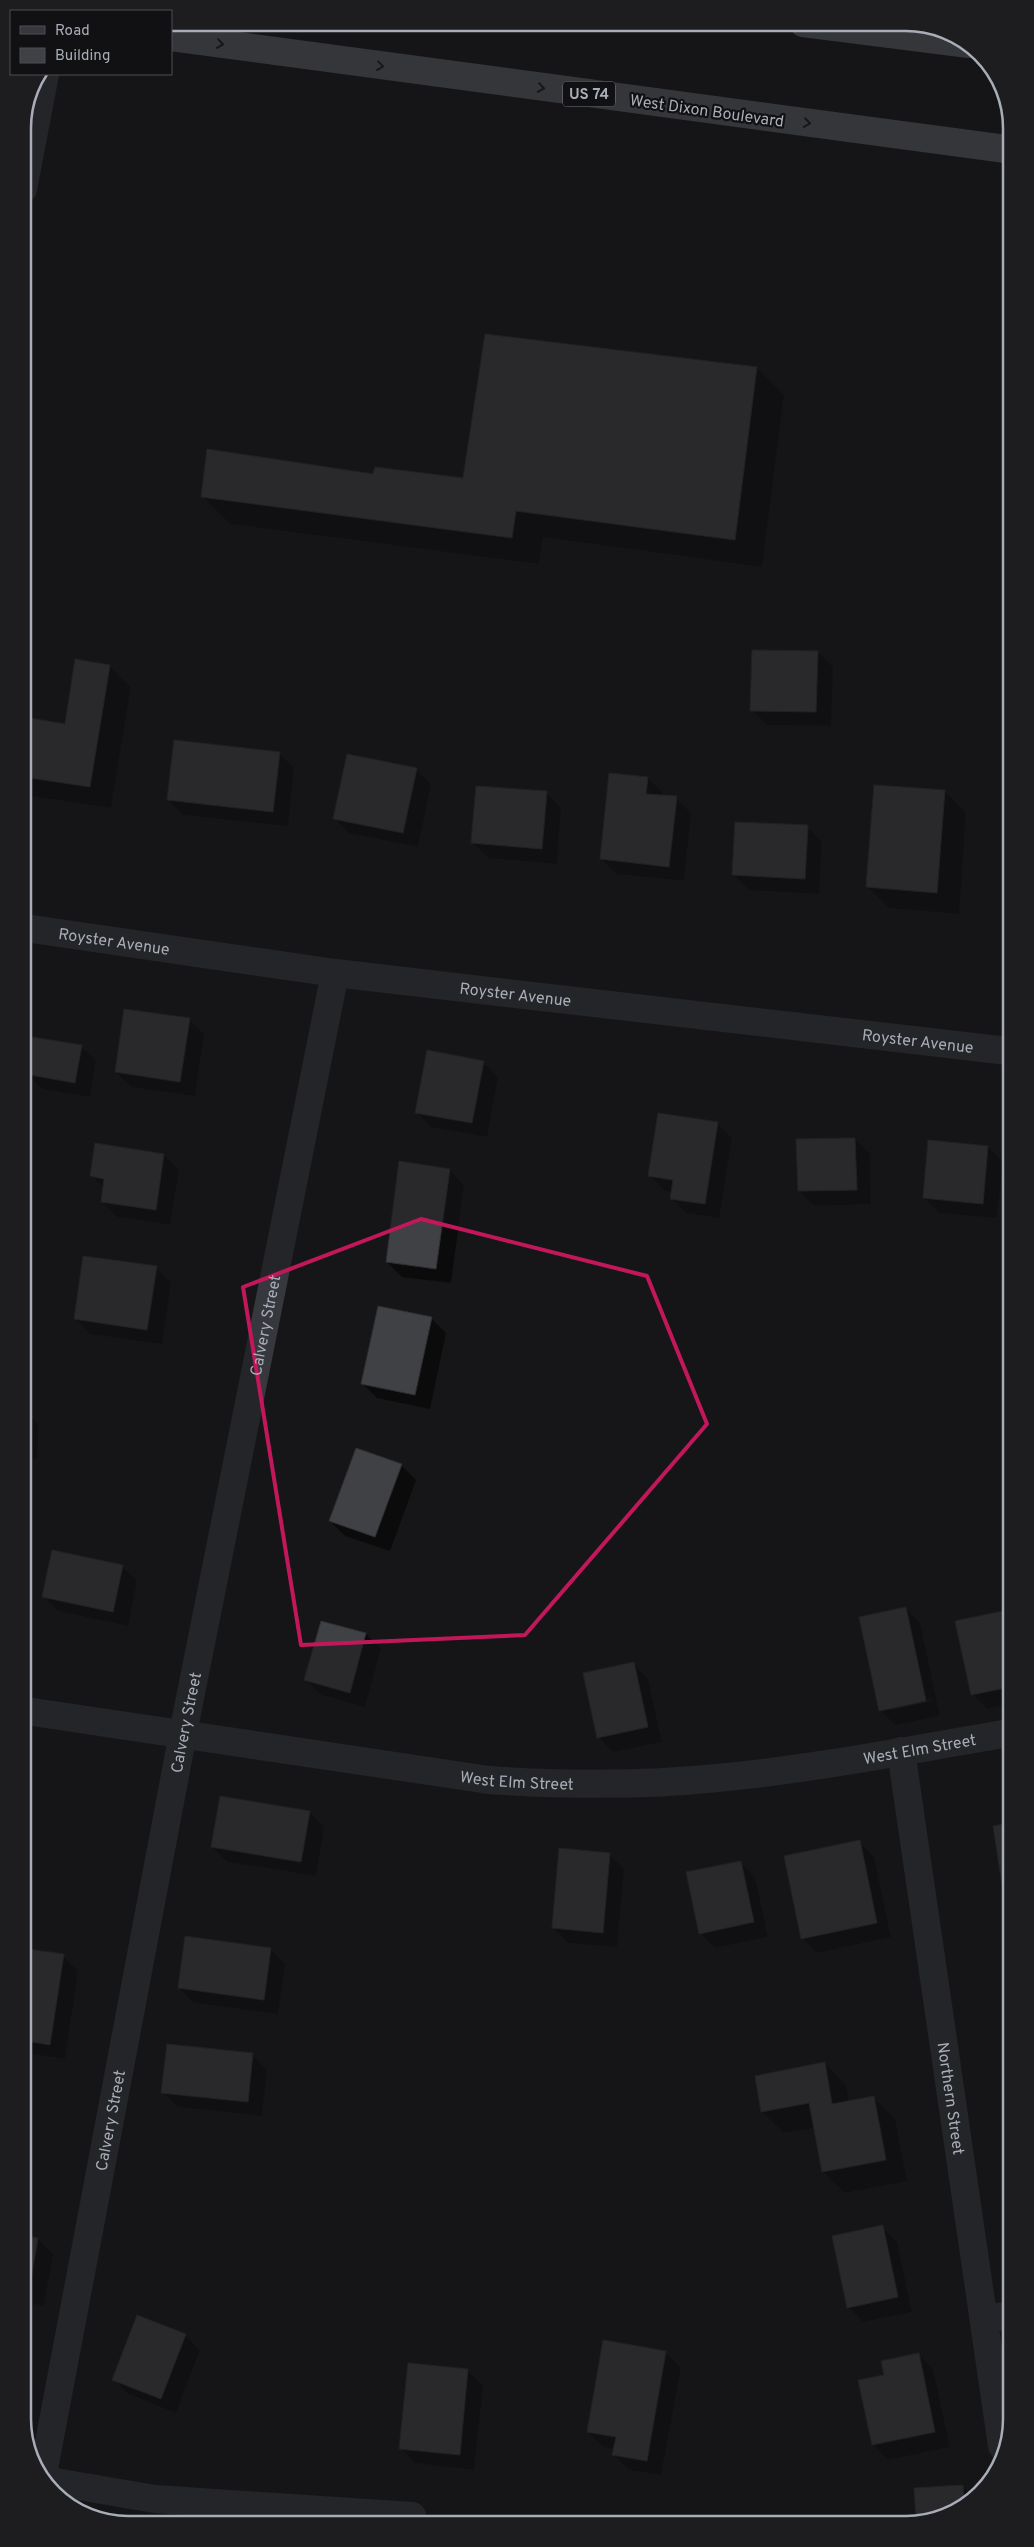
<svg xmlns="http://www.w3.org/2000/svg" width="1034" height="2547" viewBox="0 0 1034 2547" font-family="Overpass,sans-serif">
<rect width="100%" height="100%" fill="#161618"/>
<path fill="#0007" fill-rule="evenodd" d="M757 368 784 395 762 567 543 537 539 564 230 524 202 496 374 476 464 479Z
M818 652 833 667 831 726 767 725 752 710Z
M109 666 131 687 111 808 31 796 24 789V719L66 725Z
M279 753 294 768 288 826 183 815 168 800Z
M416 769 431 784 418 847 349 833 334 818Z
M648 778 663 793 662 796 676 798 691 813 684 881 616 874 601 859Z
M945 791 966 813 959 914 889 908 867 887Z
M546 793 561 808 557 864 488 858 473 843Z
M807 827 822 842 819 894 749 890 734 875Z
M189 1019 204 1034 195 1096 131 1087 116 1072Z
M81 1046 96 1061 90 1097 42 1089 27 1074Z
M483 1062 498 1077 487 1137 431 1127 416 1112Z
M717 1123 732 1138 719 1218 686 1213 671 1198 672 1192 665 1191 650 1176Z
M855 1139 870 1154 871 1204 814 1206 799 1191Z
M988 1147 1003 1162 997 1218 939 1213 924 1198Z
M164 1155 179 1170 170 1225 117 1217 102 1202 104 1188 92 1176Z
M450 1170 464 1185 451 1283 402 1277 387 1262Z
M156 1268 171 1282 162 1344 90 1334 75 1319Z
M431 1318 446 1333 430 1409 377 1398 362 1383Z
M26 1417H31L39 1424 37 1459H26Z
M401 1465 416 1480 390 1551 345 1536 330 1521Z
M122 1566 137 1581 128 1626 58 1611 43 1596Z
M905 1608 920 1623 940 1716 895 1725 880 1710ZM932 1699V1701L890 1710V1708Z
M1007 1611 1010 1613V1704L987 1709 972 1694Z
M321 1622 366 1634 381 1649 365 1707 321 1695 306 1680Z
M634 1664 648 1679 662 1742 613 1752 598 1737Z
M309 1812 324 1827 316 1876 227 1862 212 1847Z
M1010 1824V1928L995 1827Z
M859 1842 874 1857 891 1937 817 1953 802 1938Z
M609 1854 624 1869 617 1947 568 1943 553 1928Z
M740 1862 755 1877 768 1937 715 1948 700 1933Z
M270 1949 285 1964 278 2014 194 2003 179 1988Z
M27 1950 63 1956 78 1971 65 2059 27 2053Z
M252 2055 267 2070 262 2116 178 2107 163 2092Z
M824 2063 846 2085 849 2102 873 2097 895 2119 907 2181 845 2193 823 2172 815 2128 784 2133 762 2112Z
M882 2227 897 2242 912 2312 863 2322 848 2307Z
M28 2237 38 2239 53 2254 44 2306 28 2303Z
M185 2335 200 2350 176 2413 128 2394 113 2379Z
M604 2342 666 2353 681 2368 661 2475 629 2470 614 2455 615 2449 603 2447 588 2432Z
M918 2354 933 2369 950 2447 888 2460 873 2445 885 2376Z
M468 2371 483 2386 474 2470 415 2463 400 2448Z
M962 2486 972 2496 939 2519H918L915 2490Z"/>
<path fill="#404145" stroke="#303034" d="M485 334 757 367 735 540 516 511 512 538 201 497 207 449 373 474 375 467 463 478Z
M752 650 818 651 816 712 750 711Z
M75 659 110 665 90 787 24 777V717L65 724Z
M174 740 280 752 273 812 167 800Z
M347 754 417 768 403 833 333 819Z
M609 773 648 777 646 794 677 796 669 867 600 859Z
M874 785 945 790 937 893 866 887Z
M476 786 547 791 542 849 471 843Z
M735 822 808 825 805 879 732 875Z
M124 1009 190 1018 180 1082 115 1072Z
M32 1037 82 1045 75 1083 25 1074Z
M427 1050 484 1061 472 1123 415 1113Z
M658 1113 718 1122 705 1204 670 1199 673 1180 648 1176Z
M855 1138 857 1190 798 1191 796 1139Z
M928 1140 988 1146 983 1204 923 1198Z
M95 1143 164 1154 156 1210 101 1202 104 1179 90 1176Z
M399 1161 450 1169 436 1269 386 1262Z
M83 1256 157 1266 147 1330 74 1319Z
M378 1306 432 1317 415 1395 361 1384Z
M26 1415 32 1416 30 1452H26Z
M356 1448 402 1464 375 1537 329 1521Z
M52 1550 123 1565 113 1612 42 1597Z
M906 1607 926 1701 879 1711 859 1617Z
M1008 1610 1010 1687 971 1695 955 1621Z
M321 1621 366 1633 350 1693 304 1680Z
M634 1662 648 1727 597 1738 583 1673Z
M220 1796 310 1811 301 1862 211 1847Z
M1010 1823V1936L993 1826Z
M860 1840 877 1923 801 1939 784 1856Z
M559 1848 610 1853 603 1933 552 1928Z
M741 1861 754 1922 699 1934 686 1872Z
M185 1936 271 1948 264 2000 178 1988Z
M27 1949 64 1954 50 2045 27 2041Z
M167 2044 253 2053 248 2102 161 2093Z
M825 2062 832 2104 874 2096 886 2160 822 2172 809 2103 761 2112 755 2076Z
M883 2225 898 2297 847 2308 832 2236Z
M28 2236 38 2238 29 2291H28Z
M137 2315 186 2334 161 2399 112 2380Z
M603 2340 666 2351 647 2461 612 2455 616 2437 587 2432Z
M919 2353 935 2432 872 2445 858 2380 884 2375 881 2361Z
M408 2363 468 2369 460 2455 399 2449Z
M963 2485 964 2502 939 2519H916L914 2488Z"/>
<g fill="none" stroke-linecap="round" stroke-linejoin="round">
<g stroke="#37383d" stroke-width="28">
<path d="M23 189 45 74"/>
<path id="s1" d="M25 928 335 973 1008 1051"/>
<path id="s2" d="M26 1711 489 1780C565 1785 641 1786 717 1778 815 1769 913 1749 1010 1733"/>
<path id="s3" d="M901 1751 1002 2446"/>
<path d="M984 2319 1011 2315"/>
<path id="s4" d="M43 2474 183 1733 335 973"/>
<path d="M49 2481 155 2499 412 2516"/>
</g>
<path stroke="#5b5e65" stroke-width="28" d="M803 23 969 44
M171 37 1006 149"/>
</g>
<defs><path id="oneway-chevron" d="M-2-3.5L2.5 0L-2 3.5" fill="none" stroke-width="1.6" stroke-linecap="round" stroke-linejoin="round" transform="scale(1.25)"/></defs>
<g stroke="#18191b">
<use href="#oneway-chevron" transform="translate(220 44) rotate(8)"/>
<use href="#oneway-chevron" transform="translate(380 66) rotate(7)"/>
<use href="#oneway-chevron" transform="translate(541 88) rotate(8)"/>
<use href="#oneway-chevron" transform="translate(807 123) rotate(8)"/>
</g>
<path d="M0 0H1034V2547H0ZM421 1219 647 1276 707 1424 525 1635 301 1645 243 1287Z" fill="#161618" fill-opacity=".55" fill-rule="evenodd"/>
<path fill="none" stroke="#c2185b" stroke-width="4" stroke-linejoin="round" d="M421 1219 647 1276 707 1424 525 1635 301 1645 243 1287Z"/>
<g text-anchor="middle" stroke-width="4.5" stroke-linejoin="round" paint-order="stroke">
<rect fill="#111113" stroke="#7b7e86" stroke-width="1" x="563" y="81.5" width="52" height="25" rx="4"/>
<g font-size="15" font-weight="bold" fill="#a8adb8">
<text x="589" y="99">US 74</text>
</g>
<g font-size="16" fill="#a8adb8" stroke="#111113">
<text transform="translate(707 110) rotate(8)" y="6">West Dixon Boulevard</text>
<text dy="6" stroke="none"><textPath href="#s1" startOffset="90">Royster Avenue</textPath></text>
<text dy="6" stroke="none"><textPath href="#s1" startOffset="495">Royster Avenue</textPath></text>
<text dy="6" stroke="none"><textPath href="#s1" startOffset="900">Royster Avenue</textPath></text>
<text dy="6" stroke="none"><textPath href="#s4" startOffset="1170">Calvery Street</textPath></text>
<text dy="6" stroke="none"><textPath href="#s4" startOffset="765">Calvery Street</textPath></text>
<text dy="6" stroke="none"><textPath href="#s2" startOffset="901">West Elm Street</textPath></text>
<text dy="6" stroke="none"><textPath href="#s2" startOffset="496">West Elm Street</textPath></text>
<text dy="6" stroke="none"><textPath href="#s3" startOffset="351">Northern Street</textPath></text>
<text dy="6" stroke="none"><textPath href="#s4" startOffset="360">Calvery Street</textPath></text>
</g>
</g>
<path d="M0 0H1034V2547H0ZM128 31H906A97 97 0 0 1 1003 128V2419A97 97 0 0 1 906 2516H128A97 97 0 0 1 31 2419V128A97 97 0 0 1 128 31Z" fill="#1d1d20" fill-rule="evenodd"/>
<path fill="none" stroke="#a8adb8" stroke-width="2.5" d="M128 31H906A97 97 0 0 1 1003 128V2419A97 97 0 0 1 906 2516H128A97 97 0 0 1 31 2419V128A97 97 0 0 1 128 31Z"/>
<rect x="10" y="10" width="162" height="65" fill="#111113" stroke="#4d4f55"/>
<rect x="20" y="26" width="25" height="8" fill="#37383d" stroke="#4d4f55"/>
<text x="55" y="35" font-size="15" fill="#a8adb8">Road</text>
<rect x="20" y="48" width="25" height="15" fill="#404145" stroke="#4d4f55"/>
<text x="55" y="60" font-size="15" fill="#a8adb8">Building</text>
</svg>
